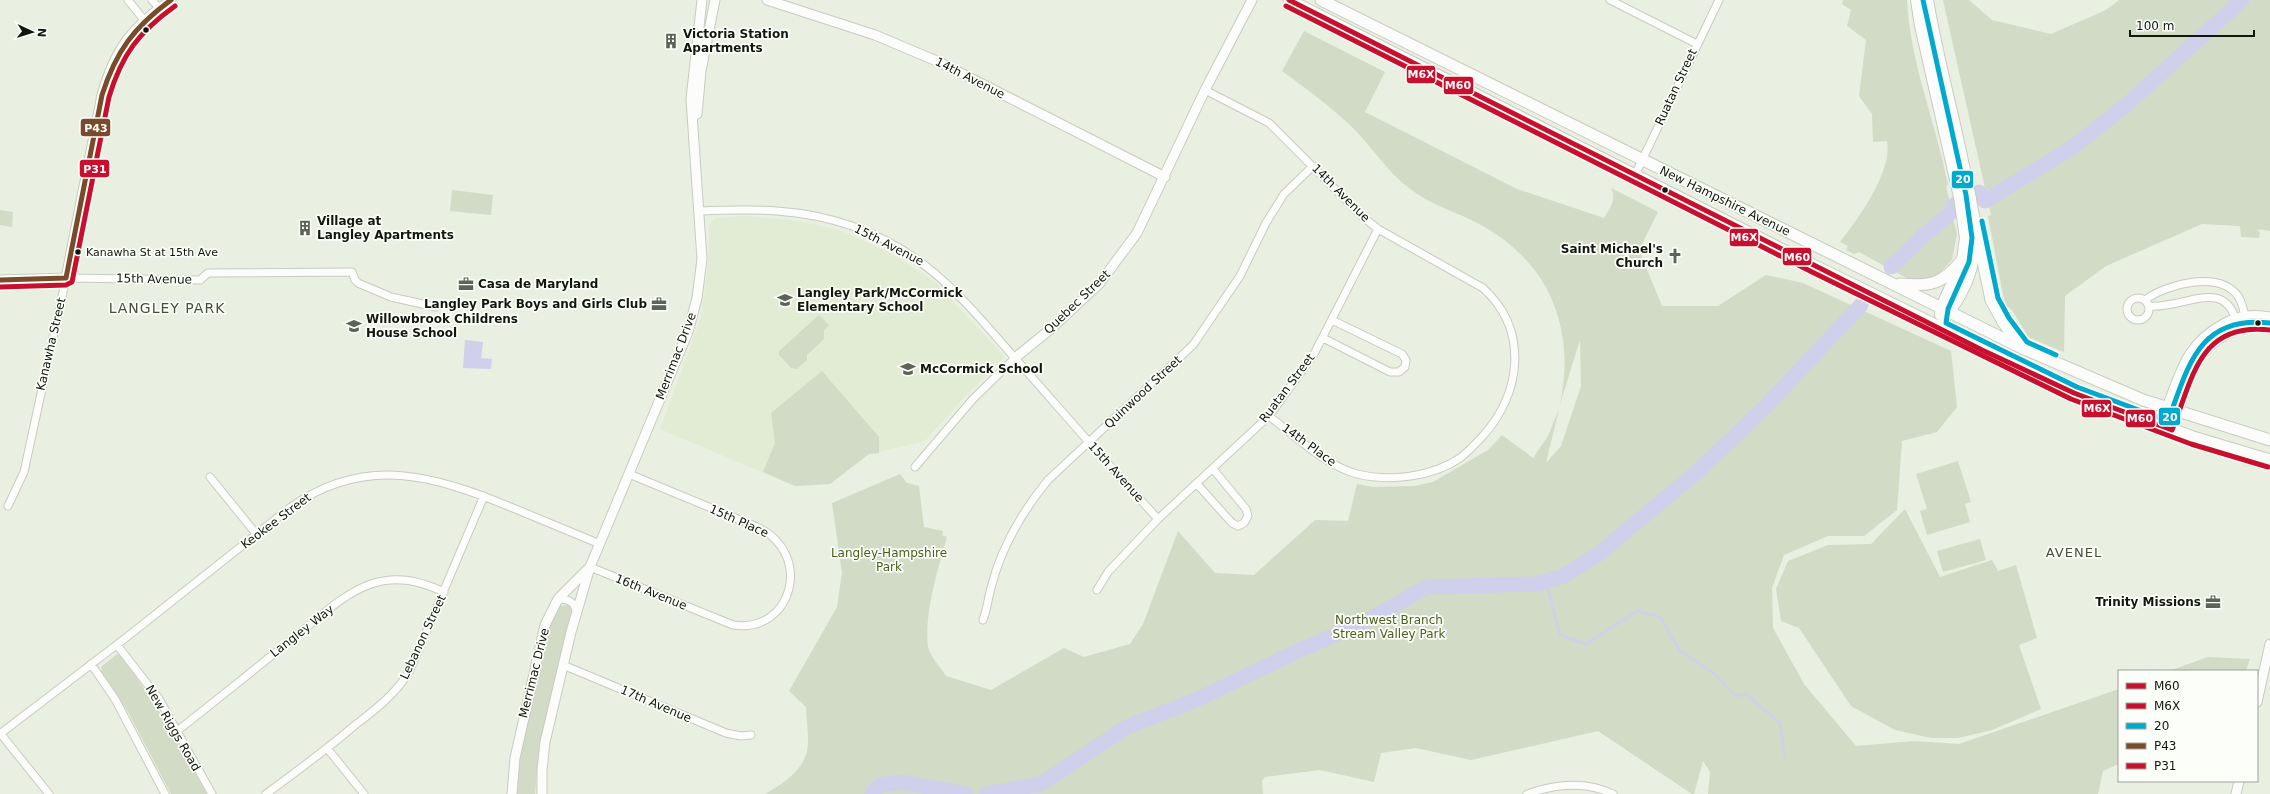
<svg xmlns="http://www.w3.org/2000/svg" width="2270" height="794" viewBox="0 0 2270 794" font-family="'DejaVu Sans',sans-serif">
<rect width="100%" height="100%" fill="#e9efe1"/>
<path fill="#e2ecd4" d="M745 216 799 221 841 231 889 252 935 282 1005 357 970 391 925 441 869 454 830 484 795 486 660 429 701 318 708 264 709 225 715 218Z"/>
<path fill="#d2dbc5" d="M1843 0H1907C1910 63 1936 123 1948 185L1946 186 1957 234 1952 260 1937 276 1912 281 1859 252 1854 254 1846 250 1848 246 1840 242C1858 219 1893 171 1887 141L1873 142 1872 114 1859 96 1866 40 1847 26 1851 10 1842 4Z
M1943 0H1969L1992 20 2051 34 2106 10 2119 0H2270V231L2257 229 2260 233 2259 238 2241 237 2240 226 2202 224 2106 266 2065 296 2064 352 2028 337 2012 310 2005 305 1988 216 1991 215Z
M1304 31 1385 72 1365 112 1517 189 1604 218C1610 208 1617 199 1611 188L1658 212 1639 250 1662 306H1718L1766 275 1803 283 1951 351 1957 407 1937 432 1902 441 1897 510 1864 536H1828L1784 555 1772 588 1773 628 1804 684 1856 746 1914 741 1959 744 2119 689V764L2103 771 2098 794H1708L1710 772 1703 761 1694 794H1692L1598 731 1471 760 1416 748 1381 753 1374 782 1320 770 1265 777 1262 781 1263 794H765C782 784 802 772 807 751 810 738 806 720 806 707L789 691 837 607 842 573 832 503 900 474 907 483 919 486 924 527 943 531 942 535 947 537C938 569 924 613 928 647 930 656 941 668 946 676L991 690 1064 648 1084 657 1130 644 1143 624 1178 531 1215 573 1254 575 1315 520 1348 521 1357 484 1374 487 1414 486 1433 482 1488 450 1502 435 1533 458 1548 436 1559 409 1546 463 1561 446 1581 386 1580 340 1560 404C1576 329 1550 263 1481 225 1460 213 1433 206 1413 191 1390 175 1375 151 1355 130 1333 108 1308 90 1282 71Z
M452 190 493 195 491 215 450 211Z
M0 210 13 212 12 227 0 225Z
M819 315 829 325 824 330V339L807 355V360L797 369 791 368 779 355V351Z
M822 371 879 437V453L869 454 830 484 795 486 763 472 775 443 771 413Z
M1958 461 1971 502 1965 504 1970 522 1927 535 1920 511 1927 509 1916 474Z
M1905 509 1940 577 1992 560 1998 571 2016 565 2037 638 2019 645 2041 709 1992 730 1958 738H1931L1895 730 1851 706 1799 628 1781 621 1776 589 1788 561 1828 545 1871 544Z
M1980 539 1986 560 1943 572 1937 551Z
M567 605 571 607 572 612 538 761 535 794H516L518 760 548 627 554 613 560 606Z
M117 654 122 657 155 704 207 794H171L128 712 102 672 101 667Z
M2208 657 2250 659 2246 671H2169Z"/>
<path fill="#d0cfec" d="M465 340 483 342 481 358 492 359 491 369 463 368Z"/>
<g fill="none" stroke-linecap="round" stroke-linejoin="round">
<path stroke="#d0cfec" stroke-width="2.5" d="M1546 581 1560 635 1586 644 1637 611 1660 617 1679 650 1716 675 1736 696 1746 694 1780 723 1785 758"/>
<path stroke="#d0cfec" stroke-width="15" d="M1891 267 1922 237 1953 211 1954 205 1979 192 1985 201 1987 200 2073 147 2125 106 2242 0
M872 794 880 785 901 782 966 794
M986 794 1041 784 1127 727 1198 699 1296 652 1369 620 1426 587 1537 584 1563 576 1596 556 1698 471 1763 409 1861 305"/>
<g stroke="#c7ccc1" stroke-width="9">
<path id="minor" d="M128 0 144 20
M152 0 159 8
M1610 0 1697 44
M1205 90 1269 123 1362 216 1378 229 1483 288C1529 330 1522 393 1482 437 1475 444 1468 452 1460 458 1432 477 1390 482 1357 474 1324 465 1296 436 1269 416
M1635 175 1719 0
M700 211C754 209 800 208 852 226 931 253 969 307 1022 366 1067 417 1112 469 1158 519
M2127 309a11 11 0 1 1 22 0a11 11 0 1 1-22 0Z
M2145 300C2166 284 2219 270 2238 296 2244 305 2245 317 2247 328
M2149 306C2184 310 2229 272 2238 330
M1323 338 1390 372H1399L1405 367 1406 360 1402 354 1332 320
M2158 425C2179 383 2178 347 2223 323 2240 314 2251 313 2270 316
M2172 430C2179 414 2182 399 2188 383 2200 347 2231 322 2270 330
M915 467 973 399 1015 358
M210 477 257 535
M1197 484 1232 523 1238 526 1244 523 1248 516 1246 509 1213 469
M8 506 24 472 66 278 200 280 208 273 352 272 355 280 358 283 391 297 436 307
M590 567 733 625C793 634 814 553 757 527L629 474
M1097 590 1108 572 1158 519 1269 416 1314 354 1378 229
M558 599C569 599 575 602 577 614
M983 620C987 609 988 599 991 588 1001 547 1022 512 1048 480L1193 345 1240 276 1266 223 1284 194 1313 166
M117 645 159 699 212 794
M91 664 115 699 165 794
M563 665 726 733 741 736 751 735
M177 731C219 698 260 665 301 632 322 615 345 593 371 584 397 575 420 581 444 592
M0 733 49 794
M0 734 123 640 291 507C367 454 435 476 513 508 542 520 571 532 600 544
M327 748 364 794
M266 794C296 772 326 750 354 726 375 710 397 693 410 670L484 496
M1527 794C1555 784 1586 781 1613 794"/>
</g>
<g stroke="#c7ccc1" stroke-width="11">
<path id="tertiary" d="M767 0 875 35 939 62 1165 177
M697 114 701 71 715 0
M0 280 66 278 102 95C115 49 132 27 171 0
M1015 358 1053 327 1099 284 1137 233 1205 90 1252 0
M2257 702 2270 644
M512 794 515 758 545 625 558 599 589 568
M542 794V770L545 742 571 632 590 567 688 332 697 298 702 259 691 99 702 0
M2236 794 2239 781"/>
</g>
<g stroke="#c7ccc1" stroke-width="12">
<path id="secondary" d="M1916 0 1920 26 1959 197 1965 238 1962 260 1941 307 1940 315
M1928 0C1937 54 1952 107 1963 161 1970 193 1979 228 1973 261 1969 286 1954 308 1938 327"/>
</g>
<g stroke="#c7ccc1" stroke-width="13">
<path id="primary" d="M1289 0 1813 265 2074 393 2193 437 2270 460
M1321 0 2022 348 2143 400 2270 440
M1973 213 1991 300 2003 322 2020 346
M1900 284C1930 287 1943 284 1962 260"/>
</g>
<use href="#minor" stroke="#fcfdfa" stroke-width="7"/>
<use href="#tertiary" stroke="#fcfdfa" stroke-width="9"/>
<use href="#secondary" stroke="#fcfdfa" stroke-width="10"/>
<use href="#primary" stroke="#fcfdfa" stroke-width="11"/>
<g stroke="#fcfef9" stroke-width="8">
<path id="bus-1" d="M1289 0 1982 350 2074 393 2172 430C2193 379 2198 322 2270 330"/>
</g>
<g stroke="#fcfef9" stroke-width="8">
<path id="bus-2" d="M1286 6 1810 271 2071 399 2191 444 2268 467"/>
</g>
<g stroke="#fcfef9" stroke-width="8">
<path id="bus-3" d="M1923 0 1966 195 1972 238 1969 262 1948 309 1946 323 2077 387 2168 421C2188 367 2198 315 2270 323
M1982 221 1998 298 2009 318 2027 342 2056 355"/>
</g>
<g stroke="#fcfef9" stroke-width="8">
<path id="bus-4" d="M66 278 102 95C116 51 134 27 171 0
M0 280 66 278"/>
</g>
<g stroke="#fcfef9" stroke-width="8">
<path id="bus-5" d="M0 287 66 285 72 282 109 97C122 54 139 32 175 6"/>
</g>
<use href="#bus-1" stroke="#c8102e" stroke-width="5"/>
<use href="#bus-2" stroke="#c8102e" stroke-width="5"/>
<use href="#bus-3" stroke="#00a9ce" stroke-width="5"/>
<use href="#bus-4" stroke="#7a4b2a" stroke-width="5"/>
<use href="#bus-5" stroke="#c8102e" stroke-width="5"/>
</g>
<defs>
<g id="building-bare" transform="scale(1.2)"><path d="M-4-6H4V6H1V3H-1V6H-4ZM-2.5-4.3h1.7v1.8h-1.7ZM.8-4.3h1.7v1.8H.8ZM-2.5-1h1.7V.8h-1.7ZM.8-1h1.7V.8H.8Z" fill="#5e6257" stroke="#fcfef9" stroke-width="2.5" paint-order="stroke"/></g>
<g id="church-bare" transform="scale(1.2)"><path d="M-1.2-6h2.4v3.5h3.3v2.4h-3.3V6h-2.4V-.1h-3.3v-2.4h3.3Z" fill="#5e6257" stroke="#fcfef9" stroke-width="2.5" paint-order="stroke"/></g>
<g id="office-bare" transform="scale(1.2)"><path d="M-6-3h4V-5.5h4V-3h4V5H-6ZM-1-4.5V-3h2v-1.5ZM-6 0V1H6V0Z" fill="#5e6257" stroke="#fcfef9" stroke-width="2.5" paint-order="stroke"/></g>
<g id="school-bare" transform="scale(1.2)"><path d="M0-5L7-2L0 1L-7-2ZM-4 1L0 2.5L4 1V4Q0 6-4 4Z" fill="#5e6257" stroke="#fcfef9" stroke-width="2.5" paint-order="stroke"/></g>
</defs>
<g fill-rule="evenodd">
<use href="#building-bare" x="671" y="41"/>
<use href="#building-bare" x="305" y="228"/>
<use href="#church-bare" x="1675" y="256"/>
<use href="#office-bare" x="466" y="284"/>
<use href="#school-bare" x="785" y="300"/>
<use href="#office-bare" x="659" y="304"/>
<use href="#school-bare" x="354" y="326"/>
<use href="#school-bare" x="908" y="369"/>
<use href="#office-bare" x="2213" y="602"/>
</g>
<g fill="#13160d" stroke="#fcfef9" stroke-width="1.5">
<circle cx="146" cy="30" r="3.5"/>
<circle cx="1665" cy="190" r="3.5"/>
<circle cx="78" cy="252" r="3.5"/>
<circle cx="2258" cy="323" r="3.5"/>
</g>
<g text-anchor="middle" stroke-width="3.5" stroke-linejoin="round" paint-order="stroke">
<g font-size="11" fill="#13160d" stroke="#fcfef9" text-anchor="start">
<text x="86" y="256">Kanawha St at 15th Ave</text>
</g>
<g font-size="12" font-weight="bold" fill="#13160d" stroke="#fcfef9" text-anchor="start">
<text x="683" y="38">Victoria Station<tspan x="683" dy="14">Apartments</tspan></text>
<text x="317" y="225">Village at<tspan x="317" dy="14">Langley Apartments</tspan></text>
<text x="1663" y="253" text-anchor="end">Saint Michael's<tspan x="1663" dy="14">Church</tspan></text>
<text x="478" y="288">Casa de Maryland</text>
<text x="797" y="297">Langley Park/McCormick<tspan x="797" dy="14">Elementary School</tspan></text>
<text x="647" y="308" text-anchor="end">Langley Park Boys and Girls Club</text>
<text x="366" y="323">Willowbrook Childrens<tspan x="366" dy="14">House School</tspan></text>
<text x="920" y="373">McCormick School</text>
<text x="2201" y="606" text-anchor="end">Trinity Missions</text>
</g>
<g font-size="12" fill="#13160d" stroke="#fcfef9">
<text transform="translate(970 78) rotate(27)" y="4">14th Avenue</text>
<text transform="translate(1676 87) rotate(-65)" y="4">Ruatan Street</text>
<text transform="translate(1341 193) rotate(45)" y="4">14th Avenue</text>
<text transform="translate(1725 201) rotate(26)" y="4">New Hampshire Avenue</text>
<text transform="translate(889 245) rotate(27)" y="4">15th Avenue</text>
<text transform="translate(154 279) rotate(1)" y="4">15th Avenue</text>
<text transform="translate(1077 302) rotate(-44)" y="4">Quebec Street</text>
<text transform="translate(51 344) rotate(-77)" y="4">Kanawha Street</text>
<text transform="translate(676 356) rotate(-69)" y="4">Merrimac Drive</text>
<text transform="translate(1287 388) rotate(-53)" y="4">Ruatan Street</text>
<text transform="translate(1143 392) rotate(-43)" y="4">Quinwood Street</text>
<text transform="translate(1309 445) rotate(36)" y="4">14th Place</text>
<text transform="translate(1116 472) rotate(48)" y="4">15th Avenue</text>
<text transform="translate(276 521) rotate(-37)" y="4">Keokee Street</text>
<text transform="translate(739 521) rotate(24)" y="4">15th Place</text>
<text transform="translate(651 592) rotate(22)" y="4">16th Avenue</text>
<text transform="translate(302 631) rotate(-38)" y="4">Langley Way</text>
<text transform="translate(423 637) rotate(-65)" y="4">Lebanon Street</text>
<text transform="translate(534 673) rotate(-76)" y="4">Merrimac Drive</text>
<text transform="translate(656 704) rotate(23)" y="4">17th Avenue</text>
<text transform="translate(173 728) rotate(60)" y="4">New Riggs Road</text>
</g>
<g font-size="12" fill="#4a601c" stroke="#fcfef9">
<text x="889" y="557">Langley-Hampshire<tspan x="889" dy="14">Park</tspan></text>
<text x="1389" y="624">Northwest Branch<tspan x="1389" dy="14">Stream Valley Park</tspan></text>
</g>
<g font-size="13" letter-spacing="1" fill="#474f3a" stroke="#fcfef9">
<text x="2074" y="557">AVENEL</text>
</g>
<g font-size="14" letter-spacing="1" fill="#474f3a" stroke="#fcfef9">
<text x="167" y="313">LANGLEY PARK</text>
</g>
</g>
<g stroke="#fcfef9" stroke-width="1.5">
<rect x="1406" y="65" width="30" height="19" rx="4" fill="#c8102e"/>
<rect x="1443" y="76" width="31" height="19" rx="4" fill="#c8102e"/>
<rect x="80" y="118" width="31" height="19" rx="4" fill="#7a4b2a"/>
<rect x="79" y="159" width="31" height="19" rx="4" fill="#c8102e"/>
<rect x="1951" y="170" width="23" height="19" rx="4" fill="#00a9ce"/>
<rect x="1729" y="228" width="30" height="19" rx="4" fill="#c8102e"/>
<rect x="1782" y="247" width="30" height="19" rx="4" fill="#c8102e"/>
<rect x="2081" y="399" width="31" height="19" rx="4" fill="#c8102e"/>
<rect x="2158" y="407" width="23" height="19" rx="4" fill="#00a9ce"/>
<rect x="2125" y="409" width="31" height="19" rx="4" fill="#c8102e"/>
</g>
<g font-size="11" text-anchor="middle" font-weight="bold" fill="#fff">
<text x="1421" y="78">M6X</text>
<text x="1458" y="89">M60</text>
<text x="96" y="132">P43</text>
<text x="95" y="173">P31</text>
<text x="1963" y="183">20</text>
<text x="1744" y="241">M6X</text>
<text x="1797" y="261">M60</text>
<text x="2097" y="412">M6X</text>
<text x="2170" y="421">20</text>
<text x="2140" y="422">M60</text>
</g>
<rect x="2118" y="670" width="140" height="112" fill="#fcfef9" stroke="#9fa19b"/>
<rect x="2126" y="683" width="20" height="6" fill="#c8102e" stroke="#9fa19b"/>
<text x="2154" y="690" font-size="12" fill="#13160d">M60</text>
<rect x="2126" y="703" width="20" height="6" fill="#c8102e" stroke="#9fa19b"/>
<text x="2154" y="710" font-size="12" fill="#13160d">M6X</text>
<rect x="2126" y="723" width="20" height="6" fill="#00a9ce" stroke="#9fa19b"/>
<text x="2154" y="730" font-size="12" fill="#13160d">20</text>
<rect x="2126" y="743" width="20" height="6" fill="#7a4b2a" stroke="#9fa19b"/>
<text x="2154" y="750" font-size="12" fill="#13160d">P43</text>
<rect x="2126" y="763" width="20" height="6" fill="#c8102e" stroke="#9fa19b"/>
<text x="2154" y="770" font-size="12" fill="#13160d">P31</text>
<g transform="translate(32 32) rotate(94)" stroke="#fcfef9" stroke-width="3" paint-order="stroke">
<path d="M0-3L7 15L0 10L-7 15Z" fill="#13160d"/>
<text y="-6" font-size="11" font-weight="bold" text-anchor="middle" fill="#13160d">N</text>
</g>
<path d="M2130 30v6h124v-6" fill="none" stroke="#13160d" stroke-width="2"/>
<text x="2136" y="30" font-size="12" fill="#13160d" stroke="#fcfef9" stroke-width="3" paint-order="stroke">100 m</text>
</svg>
